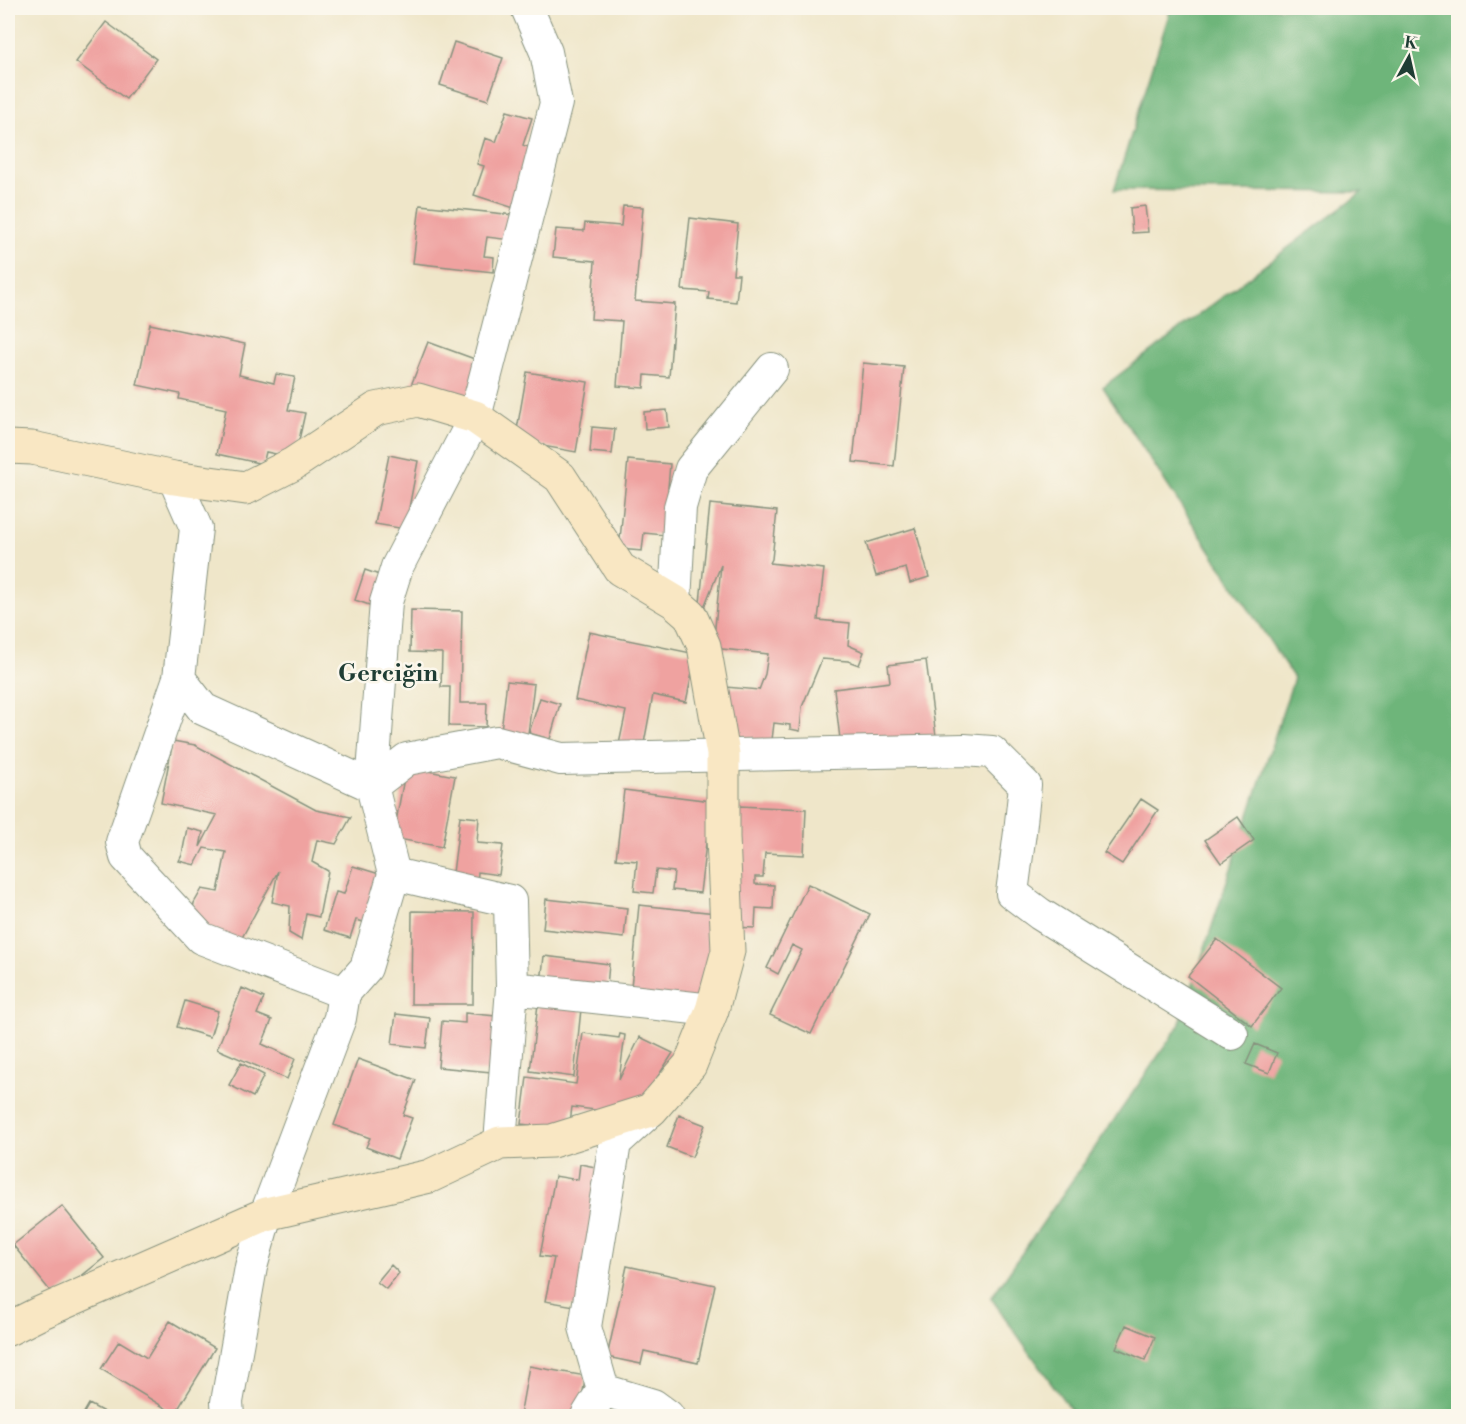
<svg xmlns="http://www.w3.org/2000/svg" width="1466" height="1424" viewBox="0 0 1466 1424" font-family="'Libre Bodoni',serif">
<rect width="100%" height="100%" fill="#fbf7ec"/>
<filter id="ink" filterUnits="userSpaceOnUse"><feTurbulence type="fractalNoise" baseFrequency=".0167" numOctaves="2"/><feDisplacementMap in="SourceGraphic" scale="12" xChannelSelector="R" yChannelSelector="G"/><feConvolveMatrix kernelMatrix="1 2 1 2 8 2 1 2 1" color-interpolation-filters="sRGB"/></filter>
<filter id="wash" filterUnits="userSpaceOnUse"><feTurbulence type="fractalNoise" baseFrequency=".008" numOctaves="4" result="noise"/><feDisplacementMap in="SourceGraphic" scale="24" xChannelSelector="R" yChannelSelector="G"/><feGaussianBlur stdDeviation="1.35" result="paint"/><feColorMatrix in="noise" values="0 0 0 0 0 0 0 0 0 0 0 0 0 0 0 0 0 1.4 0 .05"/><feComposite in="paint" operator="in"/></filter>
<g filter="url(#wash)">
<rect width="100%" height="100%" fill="#efe6c9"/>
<path fill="#6eb57a" stroke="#467957" stroke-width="1.5" d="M1171 8H1458V1416H1075L991 1298 1179 1026 1294 678 1103 387 1362 192 1114 190Z"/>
<g id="blocks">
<path fill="#efa2a0" d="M106 22 156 59 126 99 76 62Z
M454 42 503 58 488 100 440 85Z
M507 111 532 118 523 145 540 151 520 210 474 195 484 166 477 164 485 138 496 142Z
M420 205 514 215 511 240 487 237 484 256 494 257 493 272 413 263Z
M623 206 643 207 635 301 675 304 669 377 645 375 644 388 617 386 622 321 591 319 595 261 553 257 556 229 584 231 585 223 621 226Z
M1145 206 1148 232 1132 233 1130 208Z
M690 218 738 224 733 274H739L736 302 708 299 709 292 682 290Z
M150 324 245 344 239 375 274 383 276 374 295 377 288 410 305 413 295 458 266 452 263 464 217 454 226 409 179 399 180 394 137 385Z
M428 342 480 361 463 408 410 388Z
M863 363 904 367 894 466 853 462Z
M527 372 588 382 576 452 515 441Z
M667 410 669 427 645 429 644 412Z
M592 427 615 429 612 454 590 452Z
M389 455 418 461 405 529 375 524Z
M628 460 670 464 664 535 644 533 642 551 619 549Z
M710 504 777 511 772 559 770 563 824 569 818 620 850 623 848 645 864 652 859 665 848 661 822 659 802 707 800 731 790 729V725L774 723 771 748 730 746 726 687 759 690 765 674 768 654 713 648 721 565 698 622Z
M915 528 929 577 910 583 906 568 876 576 866 543Z
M365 570 385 577 375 607 355 600Z
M411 610 462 611 460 703H487L486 727 449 726 450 687H441L442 653 410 652Z
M589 632 696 654 686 702 653 695 642 754 618 749 626 711 575 700Z
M926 660 936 736 841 747 834 689 890 682 888 665Z
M507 681 534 684 527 742 500 739Z
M540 698 560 704 550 739 529 733Z
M173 741 195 745 316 810 351 817 336 844 317 840 312 862 328 871 319 917 306 914 301 940 289 933 290 906 272 902 278 871 238 945 191 919 194 903 202 889 218 892 226 852 204 848 195 865 179 861 182 855 187 828 203 832 200 847 217 815 161 803Z
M406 767 455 776 442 847 393 838Z
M624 790 711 801 700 893 672 890 674 872 656 870 653 893 634 891 637 861 616 859Z
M1141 799 1158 810 1122 864 1104 853Z
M739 806 806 809 804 855 765 853 763 877H755V884L774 885 773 909 756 908 755 928 733 927Z
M460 816 479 818 477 843 503 845 499 875 478 872 477 884 452 881Z
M1238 817 1254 840 1221 863 1205 840Z
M353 866 386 876 371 924 356 920 350 938 324 930 336 892 344 894Z
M808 884 870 914 811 1034 770 1015 802 950 792 945 778 974 767 968Z
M546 899 627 908 624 938 543 929Z
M639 905 716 913 707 1001 630 998Z
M412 911 474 912 473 1004H411Z
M1217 939 1281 988 1252 1026 1188 976Z
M544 956 609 964 606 998 540 991Z
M242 988 264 998 257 1014 272 1020 262 1044 295 1059 287 1079 217 1049Z
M185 1001 218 1011 210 1037 177 1027Z
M538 1004 581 1009 574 1077 530 1071Z
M465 1013 506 1017 502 1073 438 1067 442 1021 465 1023Z
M396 1014 430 1018 426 1048 392 1044Z
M583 1033 619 1038 620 1034 625 1035 619 1080 640 1037 673 1053 637 1109 611 1112 572 1107 569 1130 521 1124 527 1077 576 1084Z
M1255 1044 1277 1053 1269 1073 1246 1064Z
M358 1059 416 1080 403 1115 412 1118 397 1159 366 1147 370 1138 334 1125Z
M241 1063 264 1075 253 1097 229 1085Z
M679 1115 705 1125 692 1157 667 1147Z
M580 1164 606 1169 580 1307 545 1301 554 1258 540 1256 555 1176 578 1180Z
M62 1206 104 1258 55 1297 13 1245Z
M391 1265 399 1273 386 1289 377 1282Z
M627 1266 715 1285 698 1363 644 1351 641 1364 607 1357Z
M170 1321 215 1348 175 1414 101 1369 119 1341 147 1358Z
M1126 1325 1155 1337 1145 1360 1116 1348Z
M529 1366 586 1376 578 1416H520Z
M89 1404 111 1416H82Z"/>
</g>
</g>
<g filter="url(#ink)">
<use href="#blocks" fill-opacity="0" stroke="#87927e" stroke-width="1.5"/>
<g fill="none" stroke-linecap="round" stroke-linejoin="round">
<g stroke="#87927e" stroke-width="34">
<path id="street" d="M174 478 196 528 179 678 203 709 372 786 407 759 497 742 561 759 964 750 992 752 1025 785 1020 832 1012 893 1040 914 1232 1034
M675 602 680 507 691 469 772 369
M179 678 122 842 126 857 201 938 344 993
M394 874 510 901 512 988 500 1143
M512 988 712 1010
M603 1390 653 1405 668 1416
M228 1416 227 1402 251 1267 266 1214 340 1018 344 993 366 968 394 874 372 786 386 602 397 567 475 417 556 103 546 52 527 8
M587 1416 603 1390 585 1327 615 1143 651 1110"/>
</g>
<g stroke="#87927e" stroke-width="35">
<path id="secondary" d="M8 447 32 448 174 478 246 488 293 464 376 409 418 400 475 417 560 477 620 569 675 602 690 615 704 646 723 754V837L728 951 712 1010 690 1065 651 1110 552 1141 500 1143 430 1176 266 1214 40 1313 8 1329"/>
</g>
<use href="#street" stroke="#fff" stroke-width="32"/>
<use href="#secondary" stroke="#f9e7c3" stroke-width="33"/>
</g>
</g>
<g text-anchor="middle" stroke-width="5" stroke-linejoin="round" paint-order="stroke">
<g font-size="24" font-weight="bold" fill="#1f3d34" stroke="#fbf7ec">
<text x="388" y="681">Gerciğin</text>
</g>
</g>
<rect width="1466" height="1424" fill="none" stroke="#fbf7ec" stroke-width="30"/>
<g transform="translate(1409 57) rotate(8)" stroke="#fbf7ec" stroke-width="4.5" paint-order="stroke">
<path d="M0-4.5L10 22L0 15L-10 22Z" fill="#1f3d34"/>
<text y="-9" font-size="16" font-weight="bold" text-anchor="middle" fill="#1f3d34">K</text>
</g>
</svg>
